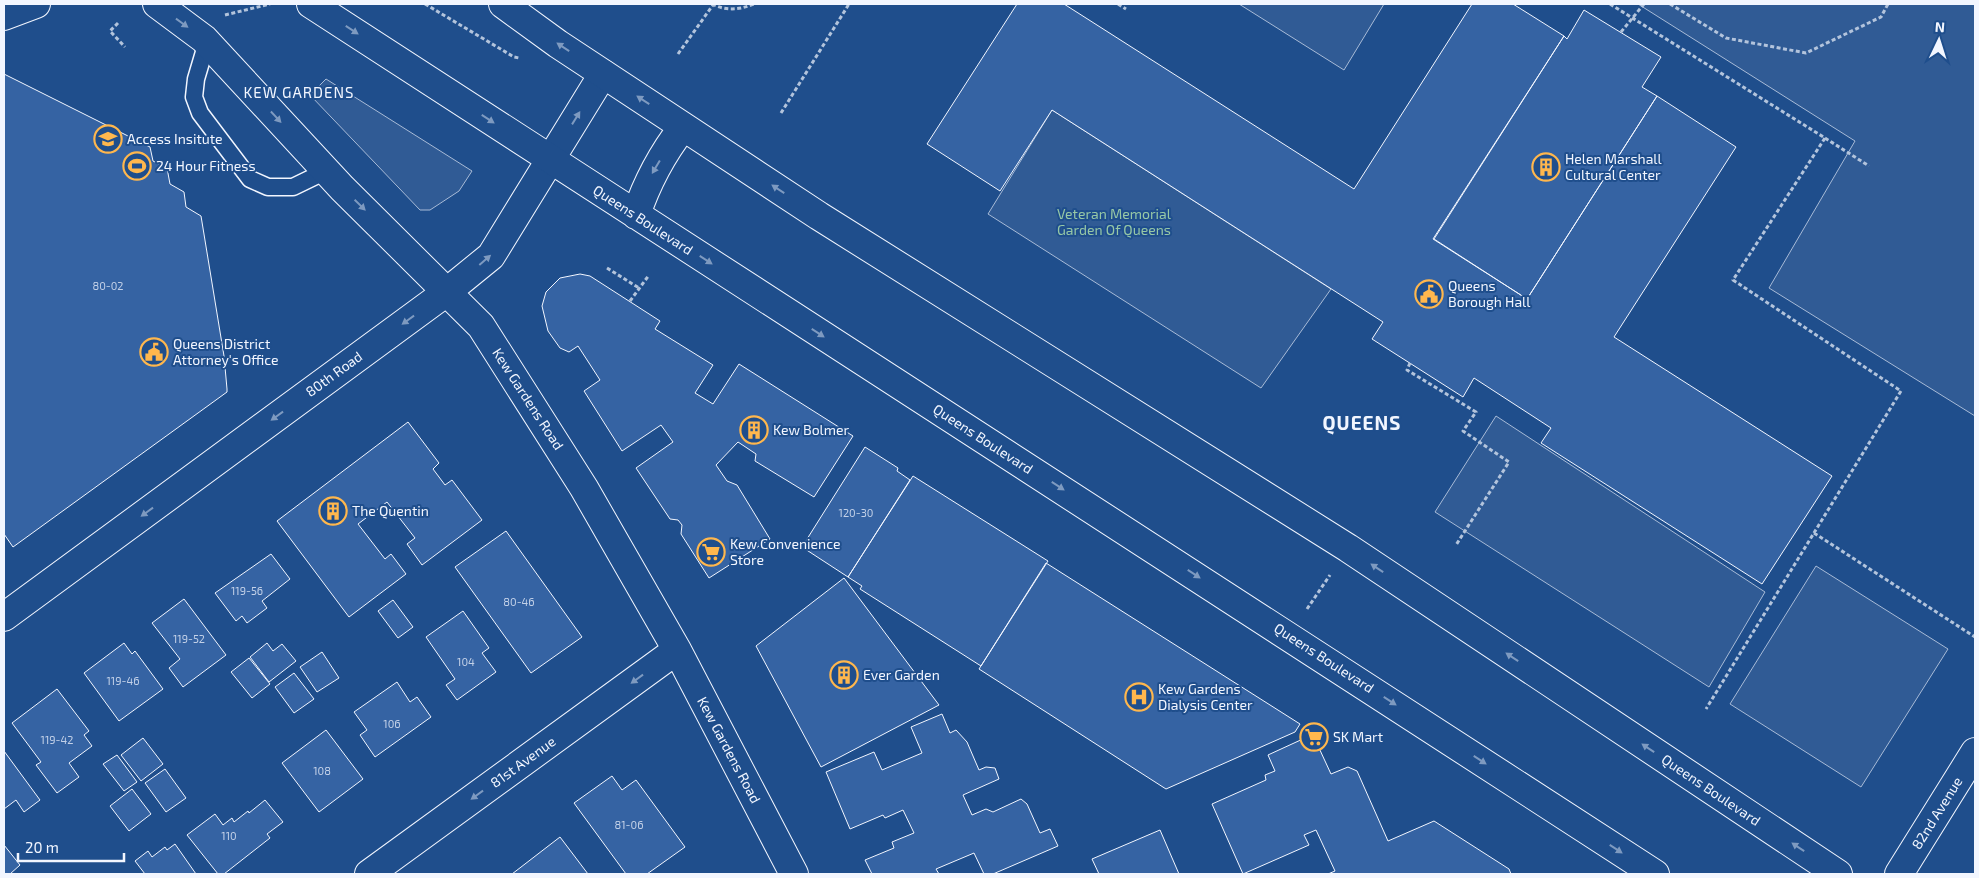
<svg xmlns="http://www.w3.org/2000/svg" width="1979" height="878" viewBox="0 0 1979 878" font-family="'Exo 2',sans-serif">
<rect width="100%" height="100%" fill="#1f4e8c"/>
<path fill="#305b95" stroke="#a8bbd7" d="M1239 4H1384L1344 70Z
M1638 4H1975V416L1769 288 1855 141Z
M326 79 472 171 459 191 430 210H420L310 95Z
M1052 110 1331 289 1261 388 988 214Z
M1496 416 1765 592 1709 687 1435 512Z
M1816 566 1948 649 1861 787 1730 704Z"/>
<path fill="#3563a3" stroke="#f2f6ff" d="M1017 4H1064L1354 189 1472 4H1513L1564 36 1433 239 1527 299 1657 96 1736 147 1614 337 1832 476 1762 584 1541 443 1551 428 1474 378 1463 397 1372 339 1383 322 1052 110 1000 191 927 144Z
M1584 10 1661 57 1642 87 1657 96 1527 299 1434 239 1564 36 1567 39Z
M4 74 150 147 153 161 167 168 170 184 184 192 186 207 201 216 224 356 227 389V392L13 547 4 534Z
M580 274 590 276 660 321 655 329 713 365 695 393 713 404 739 364 853 436 814 497 755 461 756 454 738 442 716 465 727 481 737 485 770 539 709 578 681 534 682 525 678 520 670 519 636 468 673 442 661 425 622 451 584 391 600 380 578 346 569 352 560 348 548 331 542 306 546 292 560 278Z
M408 422 439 463 433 469 445 485 452 480 482 520 422 565 407 544 415 538 387 502 358 524 385 559 391 554 406 574 349 617 277 521Z
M865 447 898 468 897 471 910 480 848 577 802 547Z
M913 476 1048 561 981 666 860 589 862 586 848 577Z
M506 531 582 637 531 673 455 567Z
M271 554 290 579 262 601 267 608 247 623 242 616 236 621 215 593Z
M1046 563 1300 724 1295 732 1166 789 979 669Z
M844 578 939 705 821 767 756 646Z
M184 599 226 655 183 687 169 668 180 659 152 623Z
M393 600 413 627 398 638 378 611Z
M463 611 489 648 482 653 496 672 457 700 446 685 455 679 426 637Z
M124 643 132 654 135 651 163 689 119 721 84 673Z
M267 643 273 651 282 644 296 661 269 682 250 657Z
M322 652 339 678 317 692 300 667Z
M249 658 270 684 252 698 231 672Z
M294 673 314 699 294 713 275 687Z
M397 682 410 702 417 697 431 717 375 757 360 735 367 730 354 712Z
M57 689 89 731 84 735 92 746 69 763 79 777 57 793 36 765 41 762 12 723Z
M942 714 950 733 956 730 967 742 979 770 986 767 995 768 999 779 963 795 972 815 986 809 993 812 1021 799 1027 804 1040 833 1050 829 1058 846 993 874H984L974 853 936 869 939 874H872L865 860 894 848 892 842 914 833 903 810 885 818 883 815 850 829 826 772 874 752 882 770 922 753 911 727Z
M326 730 363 779 319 812 282 763Z
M143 738 163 764 141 781 121 755Z
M1305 738 1319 748 1331 774 1348 767 1357 771 1388 841 1434 821 1509 869 1511 874H1328L1335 871 1316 830 1304 835 1309 845 1243 874 1212 804 1266 780 1265 775 1275 771 1268 755Z
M4 751 40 800 24 812 16 800 4 809Z
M117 755 137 782 124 791 103 764Z
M165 769 186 798 166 812 145 783Z
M612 776 622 790 636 780 685 847 647 874H626L574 803Z
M132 789 151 814 129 831 110 806Z
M265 800 283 822 267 834 270 838 224 874H218L187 835 215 814 223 825 232 818 234 822 248 811 249 813Z
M1160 830 1179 874H1099L1092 859Z
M560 837 588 874H512Z
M175 844 196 874H145L135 861 148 851 152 857 165 847 167 850Z
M4 845 20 865 10 874H4Z"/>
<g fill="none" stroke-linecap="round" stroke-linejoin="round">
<g stroke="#f2f6ff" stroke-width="19">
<path id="lane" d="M207 42 196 79 194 97 200 113 250 179 268 187H293L326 171"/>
</g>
<g stroke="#f2f6ff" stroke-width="30">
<path id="street" d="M157 4 204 39 342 188 481 326 584 488 677 650 794 874
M4 617 448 291 491 256 603 74
M369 874 677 650
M1899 874 1975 752"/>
</g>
<g stroke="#f2f6ff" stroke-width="30">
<path id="secondary" d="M4 16 36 4"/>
</g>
<g stroke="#f2f6ff" stroke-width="30">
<path id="primary" d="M311 4C758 295 1208 582 1655 874
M503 4 558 44 819 216 1348 548 1838 874
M636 215C647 182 662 154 683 127"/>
</g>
<path stroke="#b3c4dc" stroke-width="3" stroke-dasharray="4 2.5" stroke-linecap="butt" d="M425 4 514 57 519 58
M712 4C726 11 739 10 754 4
M1118 4 1126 9
M1610 4 1825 138 1733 280 1901 391 1706 709
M1670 4 1726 38 1806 53 1881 17 1888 4
M225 15 270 4
M118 23 110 31 125 47
M1621 32 1644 4
M678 54 713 5
M781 113 849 4
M1825 138 1869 166
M607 268 639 288
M630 301 649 275
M1410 363 1407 370 1476 412 1463 431 1509 462 1456 545
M1814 533 1975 637
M1307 609 1330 575"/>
<use href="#lane" stroke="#1f4e8c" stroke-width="16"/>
<use href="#street" stroke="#1f4e8c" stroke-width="28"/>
<use href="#secondary" stroke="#1f4e8c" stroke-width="28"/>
<use href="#primary" stroke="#1f4e8c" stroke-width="28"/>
</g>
<defs><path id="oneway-solid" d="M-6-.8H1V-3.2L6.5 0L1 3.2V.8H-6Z" transform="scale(1.25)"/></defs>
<g fill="#7e9ac0">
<use href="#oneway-solid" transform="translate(182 23) rotate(36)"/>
<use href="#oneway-solid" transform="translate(352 30) rotate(33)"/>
<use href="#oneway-solid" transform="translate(563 47) rotate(-146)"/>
<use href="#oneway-solid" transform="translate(643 100) rotate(-147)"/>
<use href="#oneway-solid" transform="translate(276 117) rotate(47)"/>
<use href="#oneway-solid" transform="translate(576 118) rotate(-58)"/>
<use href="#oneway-solid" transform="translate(488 119) rotate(33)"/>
<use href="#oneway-solid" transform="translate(656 167) rotate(121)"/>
<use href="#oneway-solid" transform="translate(778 189) rotate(-147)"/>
<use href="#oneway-solid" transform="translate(360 205) rotate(44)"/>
<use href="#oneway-solid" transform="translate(485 260) rotate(-41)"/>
<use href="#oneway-solid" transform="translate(706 260) rotate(33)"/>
<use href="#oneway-solid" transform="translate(408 320) rotate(144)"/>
<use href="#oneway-solid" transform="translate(818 333) rotate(33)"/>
<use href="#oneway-solid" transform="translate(277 416) rotate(144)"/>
<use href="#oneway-solid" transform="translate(1058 486) rotate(33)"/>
<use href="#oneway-solid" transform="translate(147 512) rotate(144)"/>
<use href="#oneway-solid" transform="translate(1377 568) rotate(-146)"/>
<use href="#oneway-solid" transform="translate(1194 574) rotate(33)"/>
<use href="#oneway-solid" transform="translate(1512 657) rotate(-146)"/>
<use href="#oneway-solid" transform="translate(637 679) rotate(144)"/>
<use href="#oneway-solid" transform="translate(1390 701) rotate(33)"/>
<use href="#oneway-solid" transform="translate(1648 748) rotate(-146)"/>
<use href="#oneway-solid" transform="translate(1480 760) rotate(33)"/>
<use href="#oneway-solid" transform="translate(477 795) rotate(144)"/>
<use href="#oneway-solid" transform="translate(1798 847) rotate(-146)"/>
<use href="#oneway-solid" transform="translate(1616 849) rotate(33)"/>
</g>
<defs>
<g id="school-ring" transform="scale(1.4375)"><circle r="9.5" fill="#1f4e8c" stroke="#ffb74d" stroke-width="1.5"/><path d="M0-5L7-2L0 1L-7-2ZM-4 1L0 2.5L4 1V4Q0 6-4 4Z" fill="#ffb74d"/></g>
<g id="stadium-ring" transform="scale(1.4375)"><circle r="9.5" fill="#1f4e8c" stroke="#ffb74d" stroke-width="1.5"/><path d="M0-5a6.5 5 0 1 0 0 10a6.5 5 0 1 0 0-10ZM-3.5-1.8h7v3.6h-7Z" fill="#ffb74d"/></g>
<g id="building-ring" transform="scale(1.4375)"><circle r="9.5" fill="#1f4e8c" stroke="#ffb74d" stroke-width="1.5"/><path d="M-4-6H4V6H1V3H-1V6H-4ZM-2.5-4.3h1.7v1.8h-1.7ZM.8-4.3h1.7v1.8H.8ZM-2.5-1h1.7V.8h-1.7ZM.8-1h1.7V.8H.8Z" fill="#ffb74d"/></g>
<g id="civic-ring" transform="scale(1.4375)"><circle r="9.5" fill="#1f4e8c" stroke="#ffb74d" stroke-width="1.5"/><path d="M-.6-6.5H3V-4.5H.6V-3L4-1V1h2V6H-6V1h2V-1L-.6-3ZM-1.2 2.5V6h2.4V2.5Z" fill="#ffb74d"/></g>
<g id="supermarket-ring" transform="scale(1.4375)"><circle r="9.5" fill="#1f4e8c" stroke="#ffb74d" stroke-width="1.5"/><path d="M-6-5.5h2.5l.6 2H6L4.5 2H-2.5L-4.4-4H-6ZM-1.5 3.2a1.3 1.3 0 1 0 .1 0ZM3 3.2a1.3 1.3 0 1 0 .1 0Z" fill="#ffb74d"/></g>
<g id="hospital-ring" transform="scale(1.4375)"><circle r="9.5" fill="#1f4e8c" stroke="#ffb74d" stroke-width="1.5"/><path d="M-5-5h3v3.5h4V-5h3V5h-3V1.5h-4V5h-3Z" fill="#ffb74d"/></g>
</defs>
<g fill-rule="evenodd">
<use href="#school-ring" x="108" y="139"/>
<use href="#stadium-ring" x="137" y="166"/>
<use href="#building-ring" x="1546" y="167"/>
<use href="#civic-ring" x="1429" y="294"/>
<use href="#civic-ring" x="154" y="352"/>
<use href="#building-ring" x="754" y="430"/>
<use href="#building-ring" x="333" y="511"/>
<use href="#supermarket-ring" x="711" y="552"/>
<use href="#building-ring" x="844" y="675"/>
<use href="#hospital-ring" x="1139" y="697"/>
<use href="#supermarket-ring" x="1314" y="737"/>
</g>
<g text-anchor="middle" stroke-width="4" stroke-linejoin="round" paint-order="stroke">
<g font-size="11" fill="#c3d1e8">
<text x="108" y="290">80-02</text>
<text x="856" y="517">120-30</text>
<text x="247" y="595">119-56</text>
<text x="519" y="606">80-46</text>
<text x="189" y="643">119-52</text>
<text x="466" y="666">104</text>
<text x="123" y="685">119-46</text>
<text x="392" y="728">106</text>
<text x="57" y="744">119-42</text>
<text x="322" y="775">108</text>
<text x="629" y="829">81-06</text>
<text x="229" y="840">110</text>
</g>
<g font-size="14" fill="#f2f6ff" stroke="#1f4e8c" text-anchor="start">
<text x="127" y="144">Access Insitute</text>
<text x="1565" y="164">Helen Marshall<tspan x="1565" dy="16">Cultural Center</tspan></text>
<text x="156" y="171">24 Hour Fitness</text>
<text x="1448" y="291">Queens<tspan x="1448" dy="16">Borough Hall</tspan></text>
<text x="173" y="349">Queens District<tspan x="173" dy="16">Attorney's Office</tspan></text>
<text x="773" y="435">Kew Bolmer</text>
<text x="352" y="516">The Quentin</text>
<text x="730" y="549">Kew Convenience<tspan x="730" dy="16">Store</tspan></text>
<text x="863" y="680">Ever Garden</text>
<text x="1158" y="694">Kew Gardens<tspan x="1158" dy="16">Dialysis Center</tspan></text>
<text x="1333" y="742">SK Mart</text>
</g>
<g font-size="14" fill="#97c8a6" stroke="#1f4e8c">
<text x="1114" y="219">Veteran Memorial<tspan x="1114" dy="16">Garden Of Queens</tspan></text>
</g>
<g font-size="14" fill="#f2f6ff" stroke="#1f4e8c">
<text transform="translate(643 220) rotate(33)" y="5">Queens Boulevard</text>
<text transform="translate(334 374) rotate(-36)" y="5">80th Road</text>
<text transform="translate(528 399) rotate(57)" y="5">Kew Gardens Road</text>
<text transform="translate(983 439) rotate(33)" y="5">Queens Boulevard</text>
<text transform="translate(1324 658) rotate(33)" y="5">Queens Boulevard</text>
<text transform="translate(729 750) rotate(62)" y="5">Kew Gardens Road</text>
<text transform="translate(523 762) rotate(-36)" y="5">81st Avenue</text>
<text transform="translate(1711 790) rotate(34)" y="5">Queens Boulevard</text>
<text transform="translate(1937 813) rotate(-58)" y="5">82nd Avenue</text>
</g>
<g font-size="15" letter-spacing="1" fill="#f2f6ff" stroke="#1f4e8c">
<text x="299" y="98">KEW GARDENS</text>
</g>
<g font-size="19" font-weight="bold" letter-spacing="1" fill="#f2f6ff" stroke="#1f4e8c">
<text x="1362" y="430">QUEENS</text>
</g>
</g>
<rect width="1979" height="878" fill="none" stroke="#f2f6ff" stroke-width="10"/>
<g transform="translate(1939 40) rotate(4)" stroke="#1f4e8c" stroke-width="4" paint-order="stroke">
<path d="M0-4L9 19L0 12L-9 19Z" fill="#f2f6ff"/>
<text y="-8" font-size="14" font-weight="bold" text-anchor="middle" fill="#f2f6ff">N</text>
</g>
<path d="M18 853v8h106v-8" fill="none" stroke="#f2f6ff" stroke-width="2.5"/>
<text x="25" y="853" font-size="15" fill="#f2f6ff" stroke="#1f4e8c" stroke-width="4" paint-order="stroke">20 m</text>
</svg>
